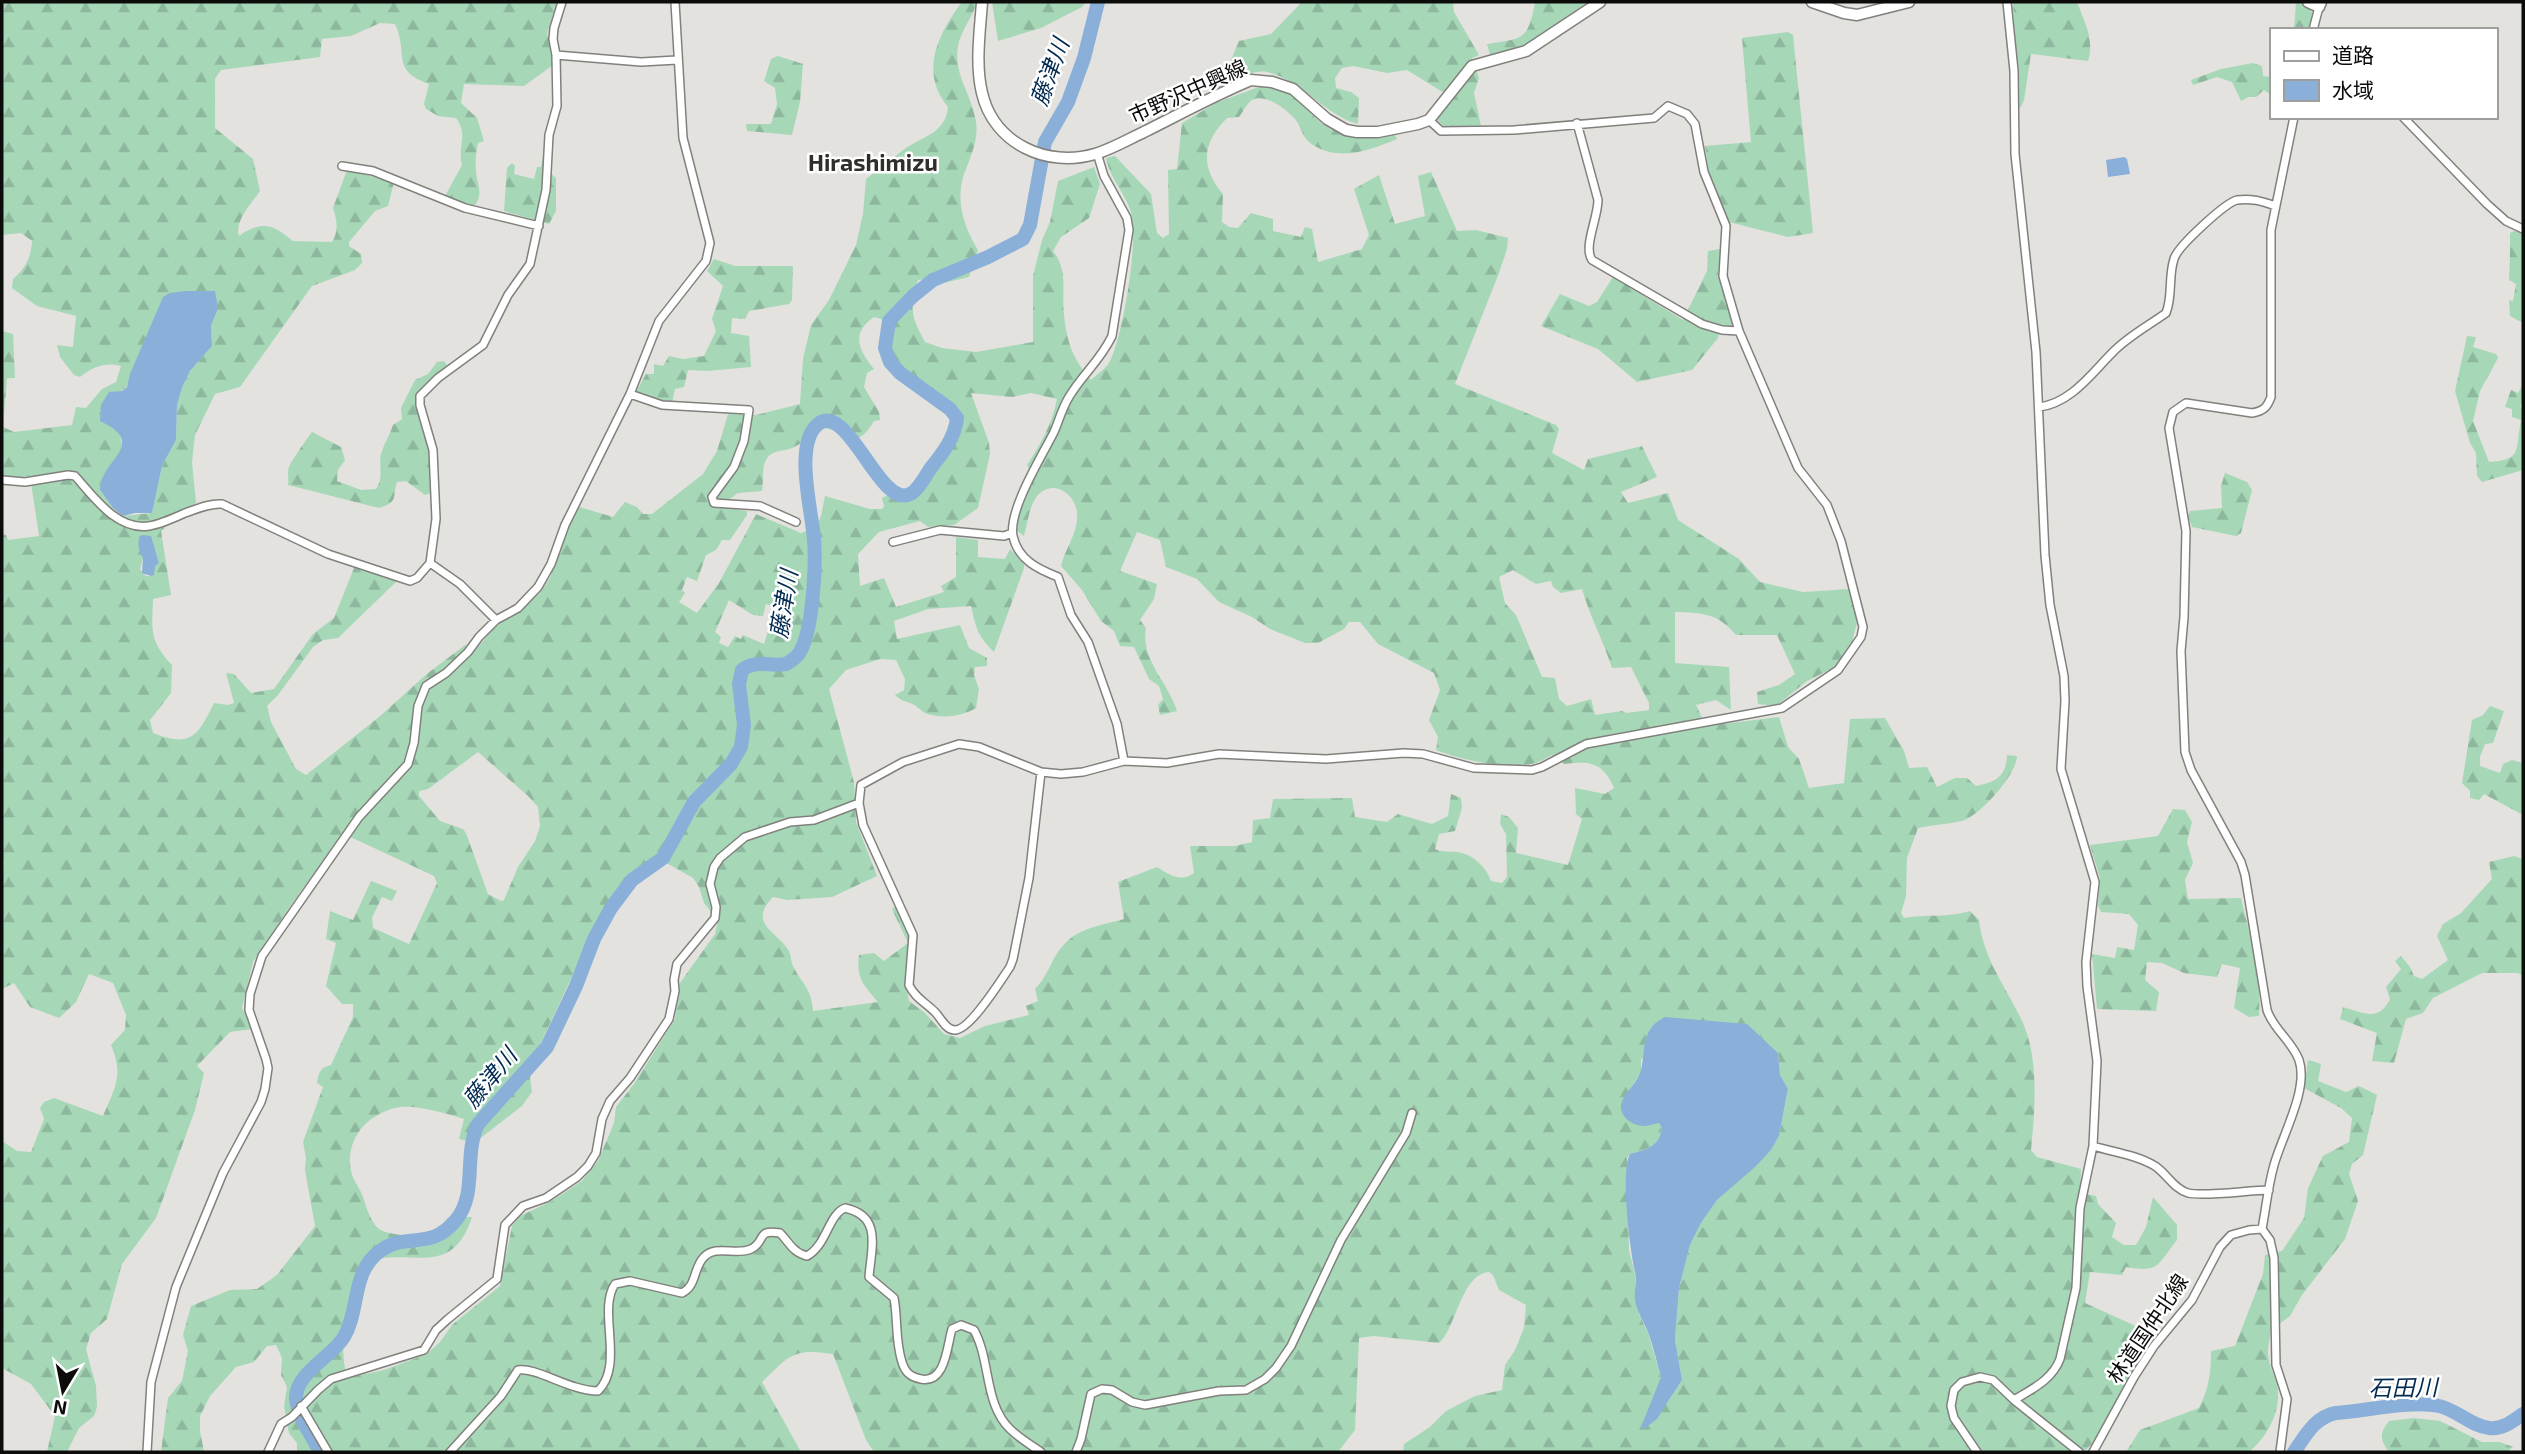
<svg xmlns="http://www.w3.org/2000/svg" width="2525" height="1454" viewBox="0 0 2525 1454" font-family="'Exo 2','Noto Sans JP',sans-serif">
<defs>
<pattern id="forest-firs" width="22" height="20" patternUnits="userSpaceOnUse" patternTransform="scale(1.75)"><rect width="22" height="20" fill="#a6d8b8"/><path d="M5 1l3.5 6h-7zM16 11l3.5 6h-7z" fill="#8eb89d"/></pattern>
</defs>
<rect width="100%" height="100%" fill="#e3e2de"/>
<path fill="url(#forest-firs)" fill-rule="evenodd" d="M2 2H557L547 33 553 65 524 86 464 84 461 103 477 118 484 141 478 143C476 152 475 162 476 171 477 186 485 196 472 208L445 196 462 165C457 144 469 136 456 118L438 116 426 109 424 104 429 84C390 70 409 54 395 24L380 23 351 36 322 39 320 57 221 70 215 79V128L253 159 260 191C252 203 234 221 239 236 262 220 273 224 293 241L332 242C339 231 337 220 333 208L347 170 394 182 388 206 375 211 349 242V246L361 254 362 263 355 270 312 286 240 387 215 394 195 435 192 462 196 503 161 531 171 595 153 599C152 631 149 640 172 665L171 693 150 720 153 733C191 748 198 736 214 703L228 705 234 703 226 673 234 674 251 693 274 689 313 634 334 618 354 568 376 570 398 580 338 638 323 640 313 647 278 695 267 706 271 722 296 769 306 775 379 717 428 673 465 645 475 651 493 629 539 594 550 578 576 506 613 517 625 502 637 507 643 514H652L703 474 717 451 728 414 756 415 800 404 803 359 811 325 829 300 856 245 863 214 866 179C878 170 890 160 902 151 921 136 945 135 948 107 919 72 938 34 962 2H976C975 14 961 30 958 46 953 75 972 94 976 122 979 140 970 158 964 174 955 201 964 227 978 250L969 277 943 283 926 279 918 280C909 309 911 316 925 342L942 348 976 352 1033 342V276L1042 240 1050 222 1058 181 1094 167 1100 184 1089 218 1061 237 1053 251C1069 271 1061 292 1064 315 1067 343 1073 359 1091 380 1097 374 1107 368 1110 361 1123 336 1139 239 1131 212 1125 193 1110 179 1106 158L1115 156 1151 194 1157 233 1163 238 1169 234 1168 170 1177 169 1182 123 1216 103 1264 85 1290 94 1322 124 1343 135 1367 137 1394 133 1397 139C1370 150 1340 162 1313 145 1303 139 1303 132 1298 123 1290 112 1266 92 1252 100 1247 103 1243 112 1239 117L1227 118C1202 143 1200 167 1223 194L1222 222 1229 227 1238 228 1251 213 1273 219V231L1301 237 1305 227 1312 229 1318 262 1362 249 1369 235 1354 189 1379 175 1395 224 1425 216 1418 176 1431 172 1457 231 1476 230 1508 238 1507 249 1499 273 1455 384 1556 425 1559 429 1552 453 1584 470 1588 459 1642 446 1657 477 1621 492 1628 503 1668 493 1678 520 1739 559 1760 582 1803 592 1851 589 1858 619 1851 646 1837 666 1807 681 1776 706 1758 704 1757 692 1779 685 1795 674 1777 635H1736C1717 613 1704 613 1675 612V663L1729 667 1731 710 1716 700 1696 705 1706 726 1779 717 1788 747 1799 759 1809 788 1844 783 1850 719 1885 718 1904 751 1909 768 1927 767 1937 787 1955 778H1967L1976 786C1996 782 2006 777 2007 755L2017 756C2017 774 1980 816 1962 821 1948 824 1932 825 1918 828L1907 858 1906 896 1901 913 1904 918C1927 914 1946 918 1970 911L1979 920C1983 959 2007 988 2023 1023 2039 1059 2035 1111 2031 1150L2037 1157 2081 1169 2080 1193 2096 1196 2098 1204 2116 1223 2112 1237 2124 1245H2136L2146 1227 2153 1197 2177 1225V1240C2157 1265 2160 1273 2126 1267L2122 1275 2090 1272 2085 1303 2149 1332 2152 1342 2119 1396 2099 1436 2086 1450 2079 1452H1403L1404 1444 1430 1427 1446 1411 1475 1396 1502 1390 1505 1365 1515 1350 1524 1328 1526 1305 1499 1290 1493 1275 1489 1272C1461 1274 1456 1329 1439 1343L1374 1336 1359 1338 1355 1430 1338 1452H874L866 1440 833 1354C793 1348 790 1355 762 1382L801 1452H297V1443L289 1433 284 1406 287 1387 281 1375 282 1358 276 1345 267 1346 254 1362 236 1367 210 1396 200 1416V1431L204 1452H161L168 1398 182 1381 188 1351 183 1335 191 1306 230 1290 257 1289 277 1275 315 1226 305 1170 306 1158 303 1142 323 1087 317 1083C319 1072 320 1068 331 1065L353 1017V1004H342L326 986 336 943 326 939 330 911 353 920 371 881 397 891 392 901 382 897 372 918 373 928 409 944 437 883 434 876 344 834 297 896 253 962 242 1008 253 1029 230 1032 197 1066 204 1073 195 1110 156 1218 122 1264 107 1319 91 1333 86 1349 96 1386 97 1407 94 1416 79 1428 67 1452H47L55 1416 31 1384 2 1368V1141L17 1151 31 1152 44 1119 40 1108 44 1102 54 1098 103 1116C115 1087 124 1076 111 1045L125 1030 126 1015 113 983 89 974 76 1002 59 1018 30 1007 14 983 2 989V874L4 862 2 859V534L6 535 8 540 39 536 30 476 16 478 2 476V331L13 334 15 378H7L3 427 14 432 72 425 76 407 86 408 102 389 116 382 121 366C107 362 92 367 80 377L74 375 60 357 57 345 73 347 76 316 37 306 12 288 13 279C26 268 31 257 32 241L21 233 2 235ZM160 305 214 319 211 326 212 346 190 371 182 388 177 405 176 440 162 466 152 513 123 516 113 508 100 490C103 483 105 475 109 468 114 459 110 468 117 460 125 450 123 436 114 427L115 393C126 390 129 385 131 373ZM874 317 891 322C889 330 886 340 887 349 892 374 936 397 955 411 959 418 959 424 957 432 954 443 921 490 911 496 904 500 898 498 890 494L882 498 884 506 882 509H870L825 496 821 516 816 527 801 533 756 514 719 583 697 613 679 602 685 593 682 590 687 577 697 581 706 555 716 550 722 540H730L747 515V511L727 508V501L738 493 762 491C764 481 761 467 767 458 774 449 783 452 792 448 819 436 819 414 848 442 862 438 867 433 874 421L880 420 879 412 864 387 867 373 874 369C859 351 850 333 874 317ZM971 393 1012 397 1031 393 1057 399C1052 424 1041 444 1027 465L1034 478 1018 512 1016 530 1024 536C1027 525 1029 509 1035 499 1049 477 1075 491 1077 513 1079 532 1065 548 1061 566L1082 590 1101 621 1114 631 1120 646 1134 647 1149 679 1159 686 1163 699 1158 705 1160 715 1177 711C1168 682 1140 659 1146 628L1140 620 1154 599 1157 584 1120 571 1137 532 1160 540 1166 567 1197 579 1219 602 1252 617 1270 629 1305 643H1318L1344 629 1349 622H1360L1378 644 1434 673 1440 690 1429 720 1438 737 1436 750C1465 761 1500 768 1531 764 1538 763 1546 758 1552 755L1564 764C1590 761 1603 762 1614 788L1605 794 1575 788 1576 814 1582 819 1568 865 1516 853 1518 828 1509 817 1501 814 1500 824 1506 834 1507 877 1502 883 1491 881C1486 867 1474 855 1458 852 1449 851 1443 853 1435 849L1439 834 1455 831 1462 808 1461 798 1451 794 1448 816 1432 824 1398 814 1387 822 1355 817 1352 798 1273 799 1270 818 1253 820 1252 842 1235 846H1190L1194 873C1181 883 1168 874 1157 867L1118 882 1124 919C1095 927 1073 928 1056 955 1049 967 1045 979 1035 989L1038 1001 1026 1006 1029 1015 985 1026 960 1038 944 1034 925 1013 909 1001 906 988 910 933 896 906 892 909 908 943 884 961 874 953 859 955C856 979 864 985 878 1002L813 1011C812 989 802 984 793 966 791 962 791 955 789 951 777 931 747 924 773 897L787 900 832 897 877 876 856 822 854 782 829 689 846 670 880 659 896 660 905 679 904 690 895 695C900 700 904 701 910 703 916 705 920 710 925 713 941 719 961 717 976 708L979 689 974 675 975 667 987 666V658L969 648 960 625 897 639 894 621 928 609 971 606C976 628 977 635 994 652L1024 568V564L1010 549 1005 559 978 557V540L956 537V577L941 586 944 592 896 607 884 578 860 586 858 554 879 532 920 521 928 527 954 525 978 508 990 454 989 443ZM155 549 159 563 155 565 151 576H146L140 569 143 558ZM1513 570 1536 584 1551 581 1553 587 1561 593 1582 589C1590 617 1603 640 1612 668L1631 667 1649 703V710L1626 713 1622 711 1595 715 1591 699 1567 706 1559 699 1555 678 1542 677 1516 615 1505 603 1499 577ZM729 600 753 615 763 616 766 604 775 607 764 644 743 635 741 639 735 636 728 647 719 643 721 637 715 632ZM478 752 528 796 538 807 540 826 535 841 518 867 504 900 501 901 488 894 466 833 463 829 440 821 419 796V791L428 789ZM656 857 693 878 699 887 704 903 718 921 715 934 680 983 675 1019 634 1084 616 1107 614 1123 598 1161 582 1181 550 1202 520 1216 512 1226 500 1286 452 1325 440 1342 427 1354 384 1370 347 1378C337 1340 348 1297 365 1262 410 1246 451 1281 472 1217L448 1218 432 1235C419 1236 389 1236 379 1229 368 1220 366 1202 360 1190 357 1185 352 1177 351 1171 345 1140 366 1115 395 1108 413 1103 447 1114 464 1119L459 1139 474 1143 522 1106 532 1092 530 1078 537 1051 603 911 629 877ZM1747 1025 1778 1053 1780 1075 1788 1090 1779 1136 1771 1150 1717 1200 1701 1223 1690 1245 1679 1288 1675 1340 1682 1380 1667 1404 1659 1384 1661 1377 1648 1333 1639 1314 1635 1300V1274L1629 1250 1627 1158 1630 1154C1647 1149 1659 1147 1662 1128L1659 1123 1622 1101 1641 1072V1059Z
M992 2H1086L1082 7 1041 28 998 41Z
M1302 2H1453L1454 12 1479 55 1472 58 1479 78 1474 93 1481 126 1445 127 1437 120 1454 95 1441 91 1407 70 1387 73 1353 66 1342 68 1335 78 1336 88 1351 92 1359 98 1358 124C1324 115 1302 80 1267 72 1246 68 1230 90 1210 89L1204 83 1231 60 1239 41 1271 34Z
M1535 2H1588L1523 48 1490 55 1487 44C1523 38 1528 41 1535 2Z
M2013 2H2077C2084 21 2095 40 2088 61L2031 54 2024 100 2021 107 2018 108Z
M2296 2 2308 7 2312 13 2309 30H2294Z
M1788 32 1793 35 1813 233 1788 237 1729 222 1709 173 1705 146 1751 142 1742 38Z
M778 56 803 64 800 102 792 135 747 131 746 124H771L777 104 775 88 764 81 771 59Z
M2253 63 2262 66 2263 76 2271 77V95L2264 90 2256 97H2248L2241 101 2232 82 2217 77 2193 85 2191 80 2221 69Z
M545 144 547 145 546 169 556 178V211L549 224 504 211 507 168 512 163 515 166 514 174 534 179 537 167H541Z
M2514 231 2523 233V323L2510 316 2509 300 2513 301 2516 284 2509 280C2510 264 2510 249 2510 233Z
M1720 249 1718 277 1736 323 1734 327 1721 326 1718 338 1692 370 1637 382 1598 349 1541 326 1560 294 1589 306 1597 302 1613 277 1683 320 1707 271 1708 251Z
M714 259 735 266H793L792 300 789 304 749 311 745 319 732 318 731 333 749 336 751 367 707 371 688 370 684 387 675 389 672 403 654 400 636 392 646 374H654V364L663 366 669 356 683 359 704 356 716 331 712 319 723 286 707 271Z
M2467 336 2476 337 2473 347 2496 354 2498 358 2480 391 2473 421 2489 462C2523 460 2515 450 2521 420L2512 417V409L2505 407 2511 390 2518 393 2523 384V399L2520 407 2523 408V470L2482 482 2477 476 2476 453 2470 443 2455 391Z
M444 361 447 365 446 368 427 383 419 391 417 400 430 450 431 493 425 495 406 481 397 482C392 498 399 502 379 508L288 485C289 480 287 471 289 467 290 463 310 434 312 432L341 447 345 460 338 470 337 481 361 490 376 489C385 477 377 463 382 451 385 442 390 435 393 425L402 419 401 408 415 380 428 374 437 362Z
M2225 473 2247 482 2252 490 2241 533 2236 536 2192 527 2188 516 2190 511 2222 508 2221 486Z
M2490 706 2504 711 2493 743 2485 744 2480 757V766L2500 773 2503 764 2512 760 2523 763V815L2484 794 2479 800 2470 798V791L2462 783 2472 720 2483 715Z
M2173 809 2185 810 2192 822 2187 842 2193 863 2185 880 2188 899 2241 898C2250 936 2262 977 2259 1016L2249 1017 2234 1008 2240 968 2222 964 2217 977 2184 973 2162 963 2147 962 2145 980 2159 992 2156 1011 2097 1009 2092 954 2115 958 2117 947 2134 950 2138 925 2129 914 2101 912 2098 905 2100 878 2090 845 2158 836Z
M2514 856 2523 859V976L2518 973H2482L2433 998 2423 1013 2406 1019 2394 1063 2372 1061 2377 1033 2340 1019 2343 1007C2363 1013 2379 1022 2390 999L2386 987 2401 969 2395 961 2401 956 2410 967 2414 976 2422 979 2448 960 2437 936 2443 924 2461 913 2492 879 2489 862Z
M2308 1060 2321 1064 2318 1081 2346 1092 2359 1086 2377 1095 2363 1155 2352 1164 2349 1174 2358 1201 2345 1239 2302 1295 2290 1316 2271 1330C2270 1337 2268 1345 2268 1352 2268 1363 2274 1374 2277 1384 2282 1411 2268 1436 2249 1452H2126L2140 1430 2199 1408C2209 1388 2211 1373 2211 1351L2235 1346 2263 1274 2265 1255 2282 1251 2304 1218 2308 1188 2323 1156 2349 1142 2352 1118 2341 1108 2304 1088Z
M2414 1418 2440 1421 2482 1442H2500L2513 1447 2507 1452H2389C2380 1439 2379 1434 2389 1421Z"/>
<path fill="#8aafd9" d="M2124 157 2127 159 2130 174 2108 177 2106 160Z
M185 291H215L218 308 211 326 212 346 190 371 182 388 177 405 176 440 162 466 152 513H135L123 516 113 508 100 490C100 459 150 445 100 421L101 405 109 392 122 391 127 387 130 374 163 297 170 293Z
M142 535 151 536 159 563 155 566 154 575 151 576 142 573 143 558C138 551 138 546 139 537Z
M1665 1017 1747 1024 1778 1053 1780 1075 1788 1089 1779 1136 1771 1150 1755 1167 1717 1200 1701 1223 1690 1245 1679 1288 1675 1340 1682 1380 1657 1419 1644 1429 1641 1427 1661 1377C1657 1363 1654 1349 1649 1335 1645 1323 1637 1313 1635 1300 1634 1291 1637 1281 1635 1272 1630 1251 1620 1171 1630 1154 1647 1149 1659 1147 1662 1128L1659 1123C1654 1124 1647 1126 1643 1126 1630 1125 1617 1114 1622 1101 1626 1091 1636 1084 1640 1073 1647 1054 1638 1030 1665 1017Z"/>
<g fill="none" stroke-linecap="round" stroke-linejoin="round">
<path stroke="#8aafd9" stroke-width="14" d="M320 1452C312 1436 298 1417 296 1399 295 1373 332 1357 344 1337 360 1310 351 1272 380 1251 407 1231 430 1252 456 1220 478 1193 463 1156 478 1124L547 1047 576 986 594 939 611 908 632 880 663 858 694 802 731 764 741 747 744 725 739 684 742 670C755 659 770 667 786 664 792 660 798 657 801 650 813 627 816 565 814 539 812 511 794 446 817 425 847 398 880 510 910 494 918 490 925 477 930 469 942 454 955 438 957 418L950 409 900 373 890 362 885 348 889 321 913 296 933 280 988 257 1023 239 1030 225 1045 142 1068 102 1084 58 1098 2
M2294 1452C2306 1435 2315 1417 2336 1413 2365 1411 2413 1400 2439 1406 2457 1410 2471 1426 2489 1428 2502 1430 2513 1421 2523 1414"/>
<g stroke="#81807c" stroke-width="10">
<path id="minor" d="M2007 2 2014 71 2015 154 2036 352 2045 555 2050 605 2064 676 2065 701 2061 769 2095 882 2086 962 2087 986 2097 1061 2093 1146 2080 1208 2076 1288 2060 1359C2052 1380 2032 1389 2014 1400
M2313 30 2319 7
M556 55 641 62 677 60
M2403 117 2487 204 2506 221 2523 229
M1577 123 1598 200C1598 218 1583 247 1592 260L1702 324 1722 330 1739 331
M1097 153 1104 176 1127 218 1129 230 1112 336C1100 361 1082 375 1069 397 1062 408 1059 421 1054 432 1042 456 1008 510 1013 536 1018 560 1038 569 1058 577L1071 615 1088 642 1117 724 1124 761
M342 166 373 171 465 208 539 226
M630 394 662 405 749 410 744 441 734 467 712 497 714 503 760 506 796 522
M2039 407C2071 403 2091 374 2112 353 2127 337 2148 326 2166 313 2173 296 2168 277 2174 259 2177 247 2225 203 2237 200 2251 198 2262 201 2275 206
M2 480 25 482 68 475 75 476C94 497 117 531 149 526 161 524 174 518 185 513 197 509 209 503 222 504L328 554 410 581 417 578 430 563 436 519 433 450 420 405V396L438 378 483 345 508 295 530 264 546 190 549 135 557 106 556 55 553 39 554 28 562 2
M893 542 940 530 1004 536 1012 533
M430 563 460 584 496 620
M1041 772 1029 878 1013 959 1010 967C1001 980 969 1032 954 1030 945 1029 941 1018 935 1012 926 1003 914 997 909 985L913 935 863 825 859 803 861 785 903 762 959 744 979 747 1041 772 1061 774 1083 772 1124 761 1167 763 1219 754 1326 759 1404 753 1423 754 1474 768 1532 770 1542 767 1586 744 1782 708 1838 670 1861 637 1863 627 1841 541 1827 505 1798 468 1739 331 1723 276 1726 226 1704 172 1695 124 1687 114 1668 106 1654 118 1514 130 1441 131 1429 120
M2093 1146C2113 1152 2137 1155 2155 1166 2167 1174 2174 1189 2188 1193 2205 1197 2249 1190 2269 1190
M2262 1229C2266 1208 2268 1186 2274 1165 2282 1136 2309 1089 2299 1060 2292 1041 2273 1029 2267 1010L2245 875 2241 862 2191 770 2185 752 2181 651 2184 617 2186 531 2169 428 2173 412 2186 403 2252 413C2263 411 2267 408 2271 397V230L2294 117
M2262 1229 2270 1240 2274 1258 2276 1365 2287 1399 2280 1452
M301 1406 328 1452
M147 1452 151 1382 176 1287 223 1173 261 1102 265 1089 268 1068 266 1059 249 1010 250 994 262 956 359 817 408 764 414 743 418 706 426 686 446 673 468 652 479 637 496 620 518 608 538 587 551 564 565 525 630 394 659 321 706 261 710 243 683 138 675 2
M268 1452 281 1424 292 1417 318 1390 331 1379 424 1350 436 1330 448 1319 497 1279 505 1225 523 1206 546 1198 577 1177 588 1166 596 1153 602 1119 610 1101 630 1078 669 1019 675 991 674 980 677 964 715 918 716 907 710 884 714 867 720 858 745 837 790 822 814 820 859 803
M450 1452 501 1396 518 1370C537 1367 570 1391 598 1391 625 1365 597 1310 615 1284L630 1281 682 1293C697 1286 693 1268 704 1257 716 1244 736 1256 751 1249 767 1241 755 1229 780 1233 789 1242 793 1253 807 1256 827 1245 828 1215 845 1208 883 1216 871 1249 869 1277L894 1298C898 1319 895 1341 902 1362 905 1372 910 1377 921 1379 946 1384 947 1345 952 1329L961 1325 974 1330C991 1361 984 1404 1010 1429 1019 1438 1031 1445 1041 1452
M1076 1452 1081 1439 1091 1394 1102 1389 1112 1390 1132 1402 1145 1405 1219 1391 1246 1390 1265 1379 1276 1368 1291 1346 1341 1240 1406 1133 1412 1113
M1977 1452 1954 1418 1951 1406 1954 1390 1962 1382 1980 1377 1993 1380 2014 1400 2079 1452
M2093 1452 2134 1377 2154 1346 2192 1300 2220 1247 2231 1235 2249 1230 2262 1229"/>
</g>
<g stroke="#81807c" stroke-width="13">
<path id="secondary" d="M982 2C980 31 975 64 982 93 994 144 1047 168 1095 154 1112 149 1129 139 1144 132 1180 114 1215 95 1251 80L1272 82 1293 89 1327 119 1346 130 1357 132H1378L1418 124 1429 120 1472 66 1526 51 1600 2
M1812 2 1844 13 1857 15 1909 2
M2308 2 2319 7 2321 2"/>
</g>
<use href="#minor" stroke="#fff" stroke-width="7"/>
<use href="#secondary" stroke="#fff" stroke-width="10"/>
</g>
<g text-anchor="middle" stroke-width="5" stroke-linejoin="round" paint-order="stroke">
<g font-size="21" fill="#0c0c0b" stroke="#fff">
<text transform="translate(1188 92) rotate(-24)" y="7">市野沢中興線</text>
<text transform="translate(2148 1329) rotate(-56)" y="7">林道国仲北線</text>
</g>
<g font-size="23" font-style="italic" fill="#012a50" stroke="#fff">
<text transform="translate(1050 72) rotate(-70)" y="8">藤津川</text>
<text transform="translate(784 604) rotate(-81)" y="8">藤津川</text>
<text transform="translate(490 1078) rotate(-50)" y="8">藤津川</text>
<text transform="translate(2403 1388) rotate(-1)" y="8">石田川</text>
</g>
<g font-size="23" font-weight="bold" fill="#2f2e2b" stroke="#fff">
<text x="873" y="171">Hirashimizu</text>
</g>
</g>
<rect width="2525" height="1454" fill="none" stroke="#0c0c0b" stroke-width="7"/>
<rect x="2270" y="28" width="228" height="91" fill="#ffffff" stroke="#9e9e9d" stroke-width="2"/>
<rect x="2284" y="51" width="35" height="10" fill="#ffffff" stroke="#9e9e9d" stroke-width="2"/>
<text x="2332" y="63" font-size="21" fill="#0c0c0b">道路</text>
<rect x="2284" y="80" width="35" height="21" fill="#8aafd9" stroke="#9e9e9d" stroke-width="2"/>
<text x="2332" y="98" font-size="21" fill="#0c0c0b">水域</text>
<g transform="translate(63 1391) rotate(190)" stroke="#ffffff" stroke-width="5" paint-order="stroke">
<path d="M0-5L12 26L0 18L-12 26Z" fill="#0c0c0b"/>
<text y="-10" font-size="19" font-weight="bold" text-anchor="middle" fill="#0c0c0b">N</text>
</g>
</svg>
